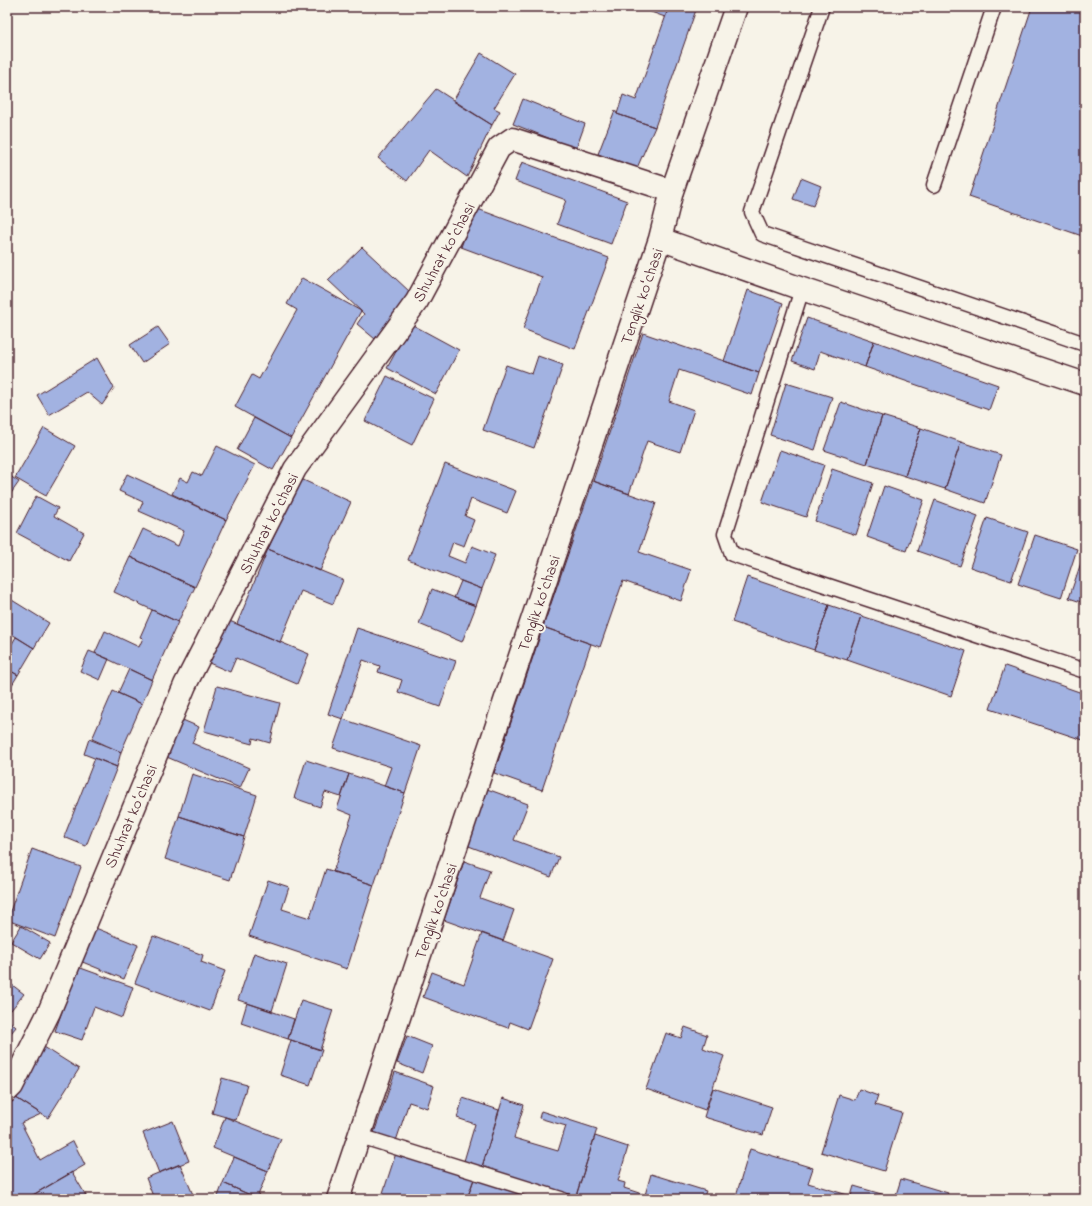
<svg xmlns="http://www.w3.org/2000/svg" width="1092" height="1206" viewBox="0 0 1092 1206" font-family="'Indie Flower',sans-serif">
<rect width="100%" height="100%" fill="#f7f3e8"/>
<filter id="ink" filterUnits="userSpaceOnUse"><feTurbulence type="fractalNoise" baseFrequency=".025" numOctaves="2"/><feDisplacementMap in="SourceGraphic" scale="8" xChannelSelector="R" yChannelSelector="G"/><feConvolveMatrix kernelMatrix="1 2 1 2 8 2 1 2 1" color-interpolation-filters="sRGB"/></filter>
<g filter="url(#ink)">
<path fill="#a2b2e1" stroke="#4a1f2b" d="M637 7H669L665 17Z
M669 7H697L655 127 617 114 623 95 636 100Z
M1032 7H1085V237L969 197Z
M481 53 515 74 494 108 500 111 492 125 453 101Z
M436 89 492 125 467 177 429 150 407 181 378 158Z
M523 99 585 124 576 149 513 124Z
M615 110 617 114 655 127 637 168 598 154Z
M522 162 627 201 611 244 557 224 566 200 515 181Z
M801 178 821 186 813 206 793 199Z
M475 208 609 258 575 349 523 329 542 277 461 247Z
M362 247 410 292 375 339 357 324 364 314 328 280Z
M302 278 361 311 291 438 235 407 252 375 259 379 297 310 287 304Z
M748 290 783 303 759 373 724 361Z
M807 318 874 341 865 367 820 351 815 369 792 361Z
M411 324 459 350 436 394 387 368Z
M158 327 170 344 142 363 130 345Z
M643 333 759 373 752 395 679 370 669 401 694 410 680 452 647 441 629 494 593 481Z
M874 341 998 385 989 410 865 367Z
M538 356 563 365 534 448 483 430 506 365 532 374Z
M97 358 114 388 102 405 87 392 49 415 37 395Z
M387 376 434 399 412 445 365 421Z
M786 383 832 397 815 450 770 435Z
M841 402 882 416 867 464 824 450Z
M882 416 921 428 905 476 867 464Z
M254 418 291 438 273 470 237 450Z
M44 428 75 446 46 496 15 478Z
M921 428 961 442 945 489 905 476Z
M961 442 1001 455 985 503 945 489Z
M217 446 255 465 226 520 172 494 180 478 188 482 193 472 202 476Z
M780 450 824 465 806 517 762 502Z
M445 464 516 491 507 513 471 499 465 516 474 520 464 546 453 542 448 556 465 563 472 546 495 555 482 589 408 560Z
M832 469 873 483 856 535 815 521Z
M7 474 19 482 7 499Z
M127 474 226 520 195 587 130 557 143 529 178 546 184 531 139 511 143 502 119 491Z
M301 479 351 502 320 571 268 549Z
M593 481 656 503 639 552 691 570 681 601 623 581 600 647 543 627Z
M884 486 924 500 906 551 867 537Z
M36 496 58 508 54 516 84 533 69 561 17 533Z
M935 500 978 516 960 566 917 551Z
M987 518 1028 532 1011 581 970 567Z
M1035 535 1077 549 1061 598 1018 584Z
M268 549 343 580 333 604 301 591 280 642 237 624Z
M1085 551V600L1084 603 1069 598Z
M130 557 195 587 178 622 114 592Z
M747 577 829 605 814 650 732 622Z
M461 581 482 589 476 606 454 598Z
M432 589 476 606 462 642 419 624Z
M7 597 49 623 34 648 7 631Z
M829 605 862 616 847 660 814 650Z
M152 610 178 622 152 680 95 653 105 631 139 647 143 638 140 637Z
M862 616 966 651 951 696 847 660Z
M227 620 309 654 297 684 236 658 230 672 209 663Z
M543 627 591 644 542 790 494 773Z
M357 628 456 661 440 707 398 692 402 680 378 672 380 666 363 660 343 719 328 714Z
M16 637 34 648 18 675 7 669V652Z
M89 651 109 659 100 680 80 671Z
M1005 666 1085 694V733L1083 740 990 709Z
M7 669 18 675 7 693Z
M129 669 152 680 142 704 118 693Z
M217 686 280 703 270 743 253 738 252 744 204 731Z
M113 691 142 704 121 752 92 739Z
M178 718 199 727 192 743 249 768 240 788 162 755Z
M343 719 421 746 405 793 384 786 391 767 333 748Z
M89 739 121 752 117 767 84 754Z
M95 758 117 767 86 846 64 837Z
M306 760 349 774 341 797 325 792 320 807 294 798Z
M192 774 257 795 244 837 179 816Z
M349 774 405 793 374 885 333 872 352 815 337 809Z
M487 789 528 804 514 840 559 857 551 877 466 845Z
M179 816 244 837 230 880 165 859Z
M32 849 81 867 55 938 7 920Z
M464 861 490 870 480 898 514 910 503 941 444 920Z
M326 869 374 885 347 969 249 936 268 880 289 887 282 909 310 918Z
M21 926 50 943 40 959 11 942Z
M93 927 138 945 124 979 80 961Z
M482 933 553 959 528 1029 510 1022 508 1028 423 997 432 972 464 984Z
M153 936 203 955 201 962 225 971 210 1011 135 983Z
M254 953 287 964 272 1011 238 1000Z
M78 967 133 987 122 1018 94 1007 82 1040 55 1031Z
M7 981 24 994 7 1015Z
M301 1000 333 1010 320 1050 288 1039Z
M247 1003 294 1019 288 1039 241 1023Z
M7 1019 16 1027 7 1038Z
M685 1027 707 1035 703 1048 724 1056 705 1110 646 1089 666 1033 681 1038Z
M407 1036 432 1046 422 1073 397 1063Z
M291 1040 322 1050 310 1085 280 1075Z
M44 1047 79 1069 48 1118 13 1096Z
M395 1072 434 1086 427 1108 409 1102 396 1141 374 1133Z
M222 1078 247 1085 236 1120 212 1113Z
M713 1088 772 1107 763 1135 704 1117Z
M859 1089 878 1096 875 1105 902 1113 884 1171 821 1152 839 1095 855 1100Z
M13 1096 41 1114 21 1123 40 1160 73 1141 85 1165 26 1199H10L7 1195V1103Z
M463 1098 499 1110 482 1167 464 1161 475 1124 457 1118Z
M503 1098 524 1105 514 1138 558 1151 566 1126 539 1118 541 1111 597 1129 576 1196 482 1167Z
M225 1117 281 1139 268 1171 213 1148Z
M173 1121 189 1161 159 1173 143 1133Z
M595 1136 628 1147 618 1181 625 1183 624 1188 645 1195 651 1174 706 1191 703 1199H584L576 1196Z
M750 1149 813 1168 808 1183 851 1196 854 1186 895 1198 901 1179 948 1193 946 1199H735Z
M396 1153 474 1179 467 1199H381Z
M234 1157 268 1171 257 1198 223 1183Z
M180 1164 194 1197 190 1199H154L146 1178Z
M72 1172 88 1199H26Z
M474 1179 534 1199H467Z
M223 1183 257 1198 256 1199H217Z"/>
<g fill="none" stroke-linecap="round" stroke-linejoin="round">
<g stroke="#4a1f2b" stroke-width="17">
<path id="lane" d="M822 7 752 212 762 234 1085 344
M934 185 994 7
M802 289 725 534 732 554 1085 671
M360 1136 561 1199"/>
</g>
<g stroke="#4a1f2b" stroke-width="25">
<path id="street" d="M660 239 802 289 1085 384
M7 1091 12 1086 49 1012 185 685 295 469 417 301 499 148 512 139 672 191
M338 1199 660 239 672 191 736 7"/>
</g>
<use href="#lane" stroke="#f7f3e8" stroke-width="14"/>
<use href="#street" stroke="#f7f3e8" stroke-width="22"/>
</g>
</g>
<g text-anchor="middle" stroke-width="4" stroke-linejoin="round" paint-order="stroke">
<g font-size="16" fill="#4a1f2b" stroke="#f7f3e8">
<text transform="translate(443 252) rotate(-61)" y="6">Shuhrat koʻchasi</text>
<text transform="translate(641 296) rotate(-71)" y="6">Tenglik koʻchasi</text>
<text transform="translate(268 523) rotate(-63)" y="6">Shuhrat koʻchasi</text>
<text transform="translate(538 603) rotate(-71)" y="6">Tenglik koʻchasi</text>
<text transform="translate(130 816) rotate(-67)" y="6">Shuhrat koʻchasi</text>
<text transform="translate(435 911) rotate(-71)" y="6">Tenglik koʻchasi</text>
</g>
</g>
<rect width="1092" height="1206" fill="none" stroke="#f7f3e8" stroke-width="24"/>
<rect x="12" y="12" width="1068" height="1182" fill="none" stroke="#4a1f2b" stroke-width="1.5" filter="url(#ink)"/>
</svg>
